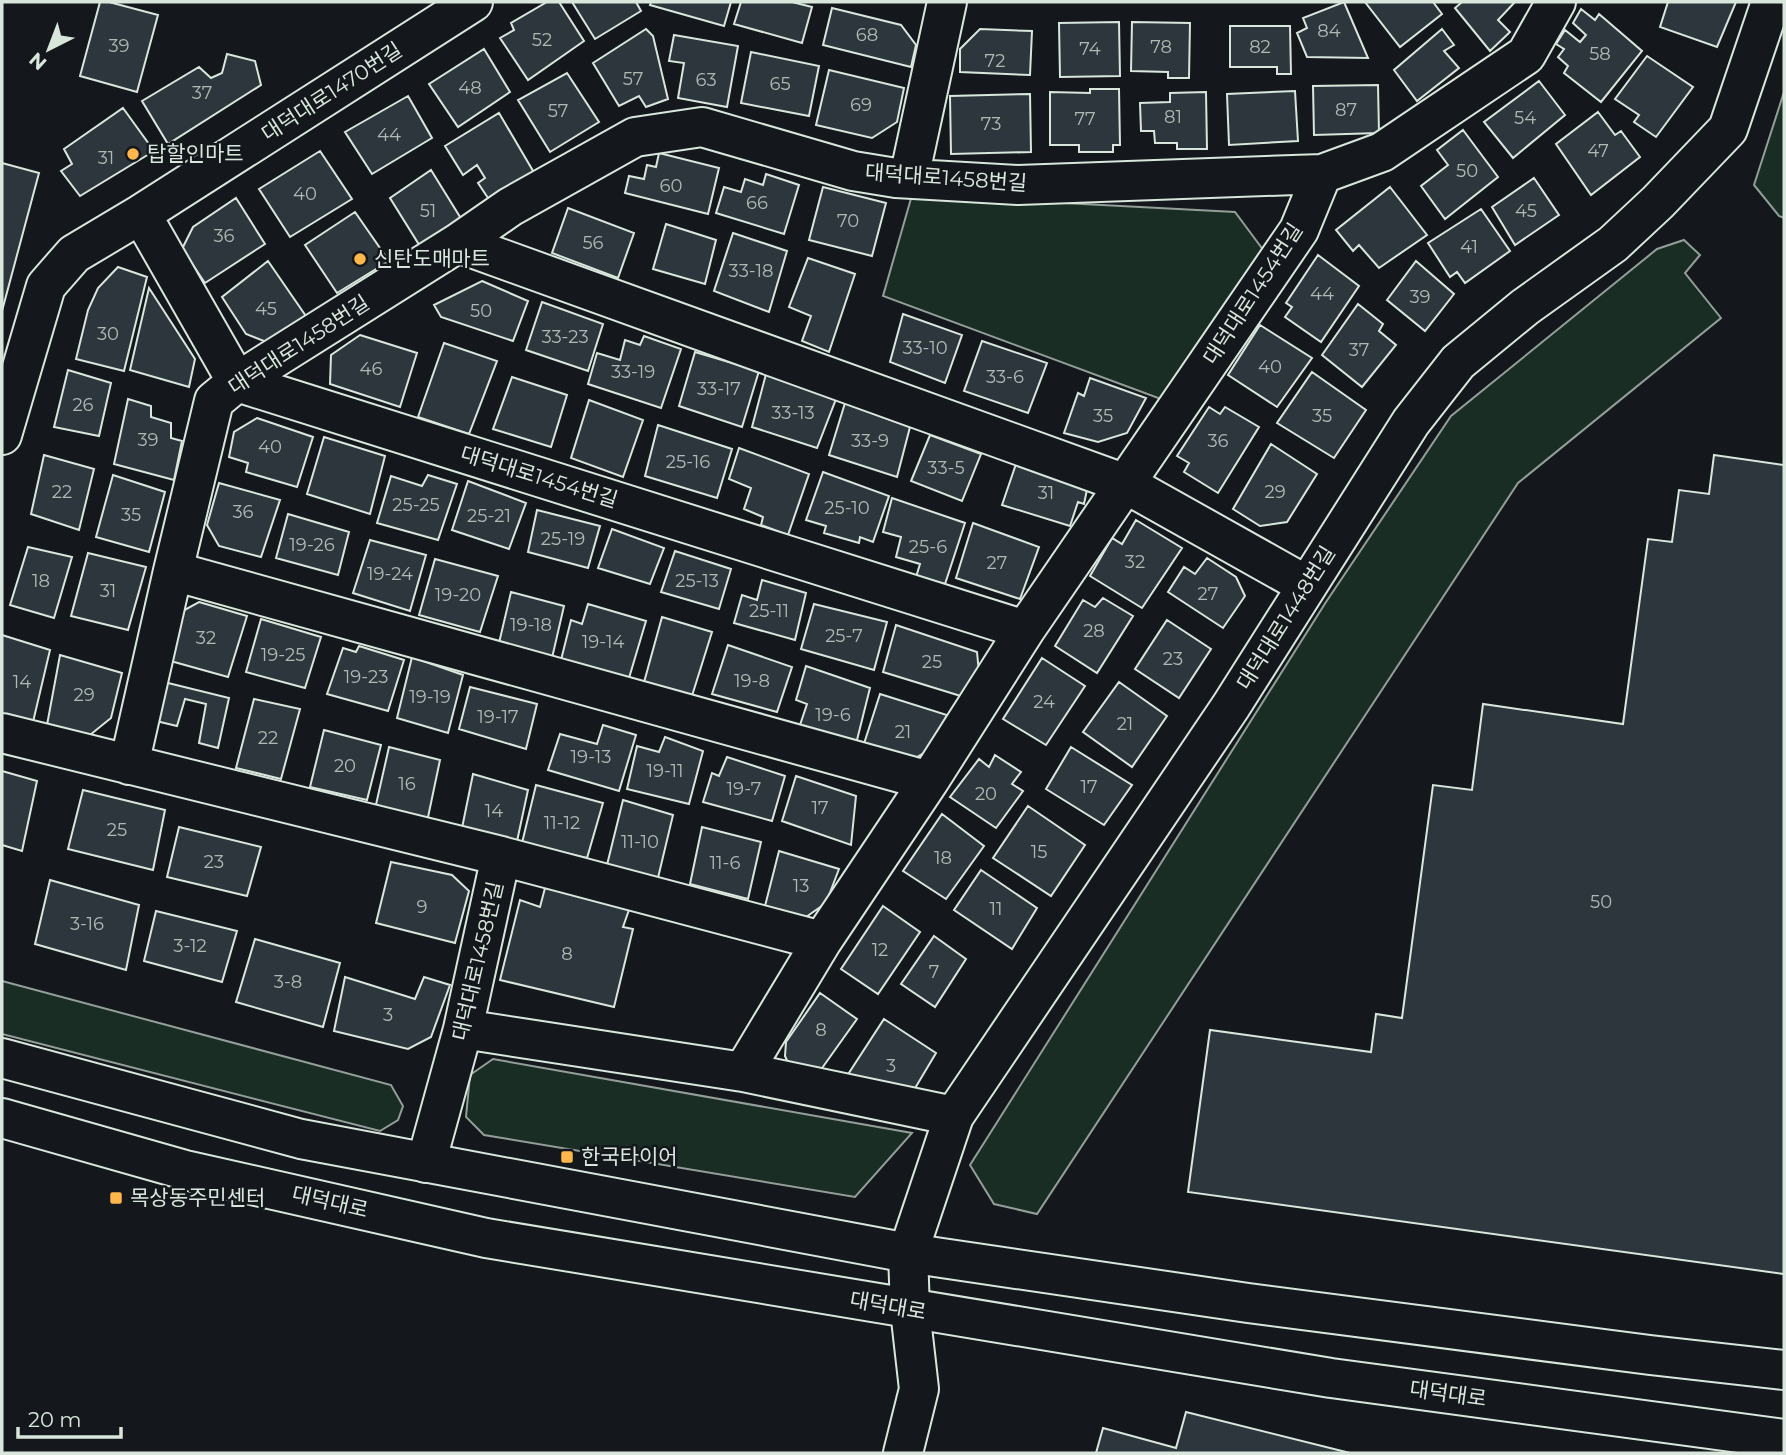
<svg xmlns="http://www.w3.org/2000/svg" width="1786" height="1455" viewBox="0 0 1786 1455" font-family="Montserrat,'Noto Sans KR',sans-serif">
<rect width="100%" height="100%" fill="#14181c"/>
<path fill="#1a2d24" stroke="#939e99" stroke-width="2" d="M1784 92V218L1779 216 1754 185Z
M912 195 1235 212 1264 251 1169 402 883 296Z
M1684 240 1700 255 1685 273 1721 318 1518 483 1037 1214 994 1204 970 1165 1326 602 1451 416 1657 249Z
M2 981 391 1085 403 1106 398 1120 380 1131 2 1034Z
M493 1059 912 1133 855 1197 484 1135 466 1117 470 1075Z"/>
<path fill="#2c363c" stroke="#d8e6dc" stroke-width="2" d="M100 2H109L158 15 137 92 80 76Z
M547 2H559L584 41 528 80 500 38 514 30 511 23Z
M572 2H636L641 11 595 39Z
M651 2H731L724 26 650 5Z
M741 2H792L812 7 802 43 734 24Z
M1344 2 1368 58 1307 57 1297 33 1307 28 1303 18Z
M1365 2H1433L1442 14 1400 47Z
M1462 2H1515L1498 20 1510 32 1490 51 1455 8Z
M1668 2H1736L1717 47 1660 27Z
M832 8 901 25 916 45 911 67 823 45Z
M1581 9 1595 20 1599 14 1642 51 1601 102 1564 73 1568 66 1558 57 1564 49 1556 44 1565 30 1580 42 1586 35 1573 23Z
M1119 22 1120 76 1060 77 1059 23Z
M1132 22 1190 23 1189 78H1168V72L1131 71Z
M1230 26H1290L1291 74H1277V67H1230Z
M646 29 653 36 668 99 646 107 639 96 619 106 593 63Z
M980 29 1032 31 1030 75 960 72V49Z
M1442 29 1454 45 1444 51 1459 68 1417 101 1394 70Z
M674 35 738 46 727 107 678 98 684 63 669 61Z
M484 49 510 92 458 127 429 84Z
M751 52 819 66 809 116 741 103Z
M227 54 255 61 261 85 168 144 142 101 199 67 211 78 222 73Z
M1647 56 1693 87 1656 137 1634 122 1639 115 1615 99Z
M829 70 904 88 897 122 872 138 816 125Z
M567 73 599 122 550 152 518 100Z
M1539 81 1565 115 1513 158 1484 122Z
M1378 85 1379 133 1314 135 1313 86Z
M1090 89H1119L1120 145H1113V152H1079V145H1050V92L1090 93Z
M1295 91 1298 141 1229 145 1227 94Z
M1206 92 1207 149H1177V143H1155L1154 131H1141L1140 103 1170 102V93Z
M1030 94 1031 152 951 154 950 96Z
M408 96 432 138 372 174 345 132Z
M123 108 154 151 80 196 61 171 72 164 64 149Z
M1598 112 1615 135 1621 131 1640 157 1591 195 1556 144Z
M499 113 536 176 492 204 478 183 485 178 477 165 463 175 445 146Z
M1463 130 1498 177 1445 219 1421 186 1448 165 1437 150Z
M320 151 352 199 290 237 259 189Z
M659 153 719 168 708 214 625 193 629 176 644 179 647 165 656 167Z
M2 163 39 173 2 311Z
M431 170 465 225 423 251 390 198Z
M766 174 799 185 784 234 716 213 724 187 741 192 745 179 763 185Z
M1534 178 1559 215 1515 245 1492 207Z
M823 187 886 203 872 256 809 240Z
M1390 187 1427 235 1379 268 1359 245 1353 251 1336 230Z
M236 198 265 244 205 283 182 249 193 227Z
M568 208 634 233 618 278 552 253Z
M1481 209 1510 251 1465 283 1457 272 1450 277 1428 243Z
M355 212 389 261 337 293 305 245Z
M666 224 716 240 705 284 653 269Z
M733 233 787 251 769 312 714 291Z
M1318 255 1359 286 1321 342 1285 317 1292 307 1286 303Z
M808 258 855 274 829 352 802 341 811 316 789 307Z
M268 261 310 322 274 345 246 334 222 297Z
M1416 261 1454 294 1425 331 1387 300Z
M118 267 147 277 124 371 76 359 88 310 98 288Z
M482 281 528 301 513 341 441 317 434 305Z
M149 288 195 359 189 387 130 370Z
M542 302 603 324 588 371 526 350Z
M1358 304 1383 324 1379 331 1396 345 1362 387 1322 355Z
M903 314 962 335 945 383 890 362Z
M1260 325 1312 358 1277 407 1228 375Z
M360 335 417 353 400 407 330 384 331 355Z
M644 336 681 349 661 408 588 384 597 353 620 360 625 340 640 345Z
M982 341 1047 363 1028 413 964 391Z
M444 343 497 361 469 434 418 417Z
M695 352 759 371 742 427 679 406Z
M68 370 111 383 99 436 54 427Z
M1312 372 1366 410 1334 458 1277 423Z
M766 374 836 399 817 448 752 427Z
M512 377 567 395 551 447 493 429Z
M1090 378 1146 398 1127 433 1098 442 1064 433 1078 393 1084 396Z
M128 399 151 406V417L171 423V438L182 441 174 480 114 464Z
M589 400 643 420 623 477 571 458Z
M845 403 910 427 897 477 829 455Z
M1209 407 1220 414 1225 407 1259 427 1218 493 1184 472 1189 463 1177 456Z
M257 418 313 437 297 487 246 472 248 463 229 457 234 432Z
M658 425 732 449 717 498 645 476Z
M930 435 981 454 962 501 911 481Z
M324 437 385 456 370 514 307 494Z
M1271 444 1317 474 1287 522 1260 526 1233 509Z
M739 448 809 474 788 535 761 525 763 517 744 509 751 488 729 479Z
M44 455 94 469 79 530 31 514Z
M1714 455 1784 465V1274L1188 1192 1210 1030 1371 1052 1376 1014 1402 1018 1433 785 1472 790 1483 704 1623 724 1648 539 1672 542 1679 490 1709 494Z
M1016 464 1088 485 1084 504 1078 502 1070 526 1002 505Z
M823 472 889 496 873 542 860 537 859 543 824 533 826 526 806 520Z
M113 475 165 492 149 552 96 537Z
M428 475 457 484 438 540 377 523 391 476 422 486Z
M468 481 526 503 509 549 452 530Z
M219 483 280 500 261 557 219 546 207 525Z
M892 498 965 523 945 584 916 577 920 564 896 557 901 537 883 532Z
M537 510 600 526 588 568 528 552Z
M288 514 349 532 338 575 276 558Z
M1136 520 1182 548 1142 608 1090 576 1112 538 1122 544Z
M973 523 1039 547 1020 599 956 578Z
M612 529 664 548 650 584 598 568Z
M370 540 426 555 410 611 353 593Z
M28 547 72 557 54 618 10 605Z
M675 551 731 569 719 609 661 592Z
M88 553 146 567 128 630 71 616Z
M1207 558 1236 577 1245 596 1223 628 1168 592 1184 567 1195 574Z
M435 559 498 576 480 632 419 615Z
M762 580 806 593 795 640 734 623 742 595 757 600Z
M511 592 564 606 552 658 499 643Z
M1103 598 1133 616 1097 673 1055 646 1083 600 1095 607Z
M199 602 247 616 228 677 167 660 179 613Z
M588 604 646 621 629 678 561 660 571 620 582 624Z
M814 604 887 622 874 670 801 649Z
M662 617 712 632 691 699 643 686Z
M261 619 321 637 305 688 246 672Z
M1167 620 1211 649 1179 698 1135 669Z
M896 625 977 652 979 673 964 697 883 672Z
M2 635 50 650 33 722 2 714Z
M728 645 792 667 777 712 712 694Z
M359 646 404 660 388 711 327 694 343 648 356 652Z
M60 655 122 673 111 718 90 735 47 725Z
M412 657 463 675 448 733 397 718Z
M1042 658 1085 686 1046 745 1003 719Z
M806 666 870 688 854 752 800 725 807 704 796 700Z
M164 682 229 698 218 748 199 743 206 704 185 699 177 726 156 721Z
M1119 682 1167 716 1132 767 1083 732Z
M470 687 537 704 526 749 459 729Z
M880 694 947 715 929 750 905 764 861 753Z
M254 699 300 709 281 779 236 768Z
M603 725 636 735 619 791 548 770 560 734 597 744Z
M324 730 381 745 367 800 310 787Z
M665 737 703 751 689 804 627 789 637 746 659 752Z
M389 747 440 760 427 822 375 809Z
M1071 747 1132 785 1104 825 1046 789Z
M995 755 1021 772 1012 784 1023 791 996 828 950 797 979 759 989 767Z
M727 757 785 776 772 821 703 802 712 773 719 776Z
M2 771 37 781 22 851 2 845Z
M473 774 528 790 516 846 461 833Z
M796 776 856 796 851 845 782 821Z
M536 785 603 803 587 858 522 843Z
M83 790 165 810 153 870 68 849Z
M623 800 673 815 657 882 606 869Z
M1028 806 1085 845 1051 896 993 858Z
M942 814 984 846 946 899 903 871Z
M179 827 261 847 247 896 167 877Z
M702 827 761 842 748 899 690 884Z
M779 851 839 869 826 903 806 917 765 906Z
M391 862 452 875 469 891 455 943 376 923Z
M981 870 1037 908 1012 949 954 910Z
M50 880 139 905 126 970 35 944Z
M545 888 630 907 623 927 633 929 614 1007 500 980 520 900 540 907Z
M883 906 920 932 878 994 841 969Z
M156 911 237 931 222 982 144 961Z
M934 936 966 959 935 1007 901 984Z
M255 939 340 963 323 1027 236 1002Z
M345 977 415 999 424 977 450 985 431 1037 408 1049 334 1031Z
M820 993 857 1019 815 1078 793 1074 785 1056 786 1042Z
M884 1019 936 1053 914 1090 845 1079Z
M1186 1412 1350 1453H1096L1103 1428 1176 1448Z"/>
<g fill="none" stroke-linecap="round" stroke-linejoin="round">
<g stroke="#d8e6dc" stroke-width="42">
<path id="minor" d="M909 178 947 2
M141 214 237 382 1025 630
M458 243 1126 484 1306 585
M2 435 46 286 74 254 141 214 473 2
M173 571 929 781
M2 733 501 856 463 1029 426 1163
M129 765 173 571 214 401 237 382 458 243 510 207 635 137 702 127 853 171 896 178 1018 185 1322 174
M501 856 822 941
M463 1029 743 1072 954 1116
M743 1072 822 941 929 781 1025 630 1299 230 1322 174 1382 152 1526 55 1556 2
M903 1453 919 1389 910 1310 908 1253 954 1116 1231 706 1411 422 1458 362 1525 307 1613 244 1658 202 1728 129 1771 2"/>
</g>
<g stroke="#d8e6dc" stroke-width="42">
<path id="major" d="M2 1058 301 1139 908 1253 1248 1303 1650 1355 1784 1370
M2 1118 185 1170 486 1238 1331 1378 1784 1439"/>
</g>
<use href="#minor" stroke="#14181c" stroke-width="38"/>
<use href="#major" stroke="#14181c" stroke-width="38"/>
</g>
<g fill="#ffb74d" stroke="#14181c" stroke-width="2.5">
<circle cx="133" cy="154" r="7"/>
<circle cx="360" cy="259" r="7"/>
<rect x="560" y="1150" width="14" height="14" rx="3.5"/>
<rect x="109" y="1191" width="14" height="14" rx="3.5"/>
</g>
<g text-anchor="middle" stroke-width="5" stroke-linejoin="round" paint-order="stroke">
<g font-size="18" fill="#adbab4">
<text x="1329" y="37">84</text>
<text x="867" y="41">68</text>
<text x="542" y="46">52</text>
<text x="119" y="52">39</text>
<text x="1161" y="53">78</text>
<text x="1260" y="53">82</text>
<text x="1090" y="55">74</text>
<text x="1600" y="60">58</text>
<text x="995" y="67">72</text>
<text x="633" y="85">57</text>
<text x="706" y="86">63</text>
<text x="780" y="90">65</text>
<text x="470" y="94">48</text>
<text x="202" y="99">37</text>
<text x="861" y="111">69</text>
<text x="1346" y="116">87</text>
<text x="558" y="117">57</text>
<text x="1173" y="123">81</text>
<text x="1525" y="124">54</text>
<text x="1085" y="125">77</text>
<text x="991" y="130">73</text>
<text x="389" y="141">44</text>
<text x="1598" y="157">47</text>
<text x="106" y="164">31</text>
<text x="1467" y="177">50</text>
<text x="671" y="192">60</text>
<text x="305" y="200">40</text>
<text x="757" y="209">66</text>
<text x="428" y="217">51</text>
<text x="1526" y="217">45</text>
<text x="848" y="227">70</text>
<text x="224" y="242">36</text>
<text x="593" y="249">56</text>
<text x="1469" y="253">41</text>
<text x="751" y="277">33-18</text>
<text x="1322" y="300">44</text>
<text x="1420" y="303">39</text>
<text x="266" y="315">45</text>
<text x="481" y="317">50</text>
<text x="108" y="340">30</text>
<text x="565" y="343">33-23</text>
<text x="925" y="354">33-10</text>
<text x="1359" y="356">37</text>
<text x="1270" y="373">40</text>
<text x="371" y="375">46</text>
<text x="633" y="378">33-19</text>
<text x="1005" y="383">33-6</text>
<text x="719" y="395">33-17</text>
<text x="83" y="411">26</text>
<text x="793" y="419">33-13</text>
<text x="1103" y="422">35</text>
<text x="1322" y="422">35</text>
<text x="148" y="446">39</text>
<text x="870" y="447">33-9</text>
<text x="1218" y="447">36</text>
<text x="270" y="453">40</text>
<text x="688" y="468">25-16</text>
<text x="946" y="474">33-5</text>
<text x="62" y="498">22</text>
<text x="1275" y="498">29</text>
<text x="1046" y="499">31</text>
<text x="416" y="511">25-25</text>
<text x="847" y="514">25-10</text>
<text x="243" y="518">36</text>
<text x="131" y="521">35</text>
<text x="489" y="522">25-21</text>
<text x="563" y="545">25-19</text>
<text x="312" y="551">19-26</text>
<text x="928" y="553">25-6</text>
<text x="1135" y="568">32</text>
<text x="997" y="569">27</text>
<text x="390" y="580">19-24</text>
<text x="41" y="587">18</text>
<text x="697" y="587">25-13</text>
<text x="108" y="597">31</text>
<text x="1208" y="600">27</text>
<text x="458" y="601">19-20</text>
<text x="769" y="617">25-11</text>
<text x="531" y="631">19-18</text>
<text x="1094" y="637">28</text>
<text x="844" y="642">25-7</text>
<text x="206" y="644">32</text>
<text x="603" y="648">19-14</text>
<text x="283" y="661">19-25</text>
<text x="1173" y="665">23</text>
<text x="932" y="668">25</text>
<text x="366" y="683">19-23</text>
<text x="752" y="687">19-8</text>
<text x="22" y="688">14</text>
<text x="84" y="701">29</text>
<text x="430" y="703">19-19</text>
<text x="1044" y="708">24</text>
<text x="833" y="721">19-6</text>
<text x="498" y="723">19-17</text>
<text x="1125" y="730">21</text>
<text x="903" y="738">21</text>
<text x="268" y="744">22</text>
<text x="591" y="763">19-13</text>
<text x="345" y="772">20</text>
<text x="665" y="777">19-11</text>
<text x="407" y="790">16</text>
<text x="1089" y="793">17</text>
<text x="744" y="795">19-7</text>
<text x="986" y="800">20</text>
<text x="820" y="814">17</text>
<text x="494" y="817">14</text>
<text x="562" y="829">11-12</text>
<text x="117" y="836">25</text>
<text x="640" y="848">11-10</text>
<text x="1039" y="858">15</text>
<text x="943" y="864">18</text>
<text x="214" y="868">23</text>
<text x="725" y="869">11-6</text>
<text x="801" y="892">13</text>
<text x="1601" y="908">50</text>
<text x="422" y="913">9</text>
<text x="996" y="915">11</text>
<text x="87" y="930">3-16</text>
<text x="190" y="952">3-12</text>
<text x="880" y="956">12</text>
<text x="567" y="960">8</text>
<text x="934" y="978">7</text>
<text x="288" y="988">3-8</text>
<text x="388" y="1021">3</text>
<text x="821" y="1036">8</text>
<text x="891" y="1072">3</text>
</g>
<g font-size="21" fill="#d8e6dc" stroke="#14181c">
<text transform="translate(332 92) rotate(-33)" y="7">대덕대로1470번길</text>
<text transform="translate(946 178) rotate(4)" y="7">대덕대로1458번길</text>
<text transform="translate(1253 294) rotate(-57)" y="7">대덕대로1454번길</text>
<text transform="translate(299 345) rotate(-33)" y="7">대덕대로1458번길</text>
<text transform="translate(539 477) rotate(17)" y="7">대덕대로1454번길</text>
<text transform="translate(1286 618) rotate(-58)" y="7">대덕대로1448번길</text>
<text transform="translate(478 961) rotate(-77)" y="7">대덕대로1458번길</text>
<text transform="translate(330 1202) rotate(13)" y="7">대덕대로</text>
<text transform="translate(888 1306) rotate(10)" y="7">대덕대로</text>
<text transform="translate(1448 1394) rotate(8)" y="7">대덕대로</text>
</g>
<g font-size="21" fill="#d8e6dc" stroke="#14181c" text-anchor="start">
<text x="147" y="161">탑할인마트</text>
<text x="374" y="266">신탄도매마트</text>
<text x="581" y="1164">한국타이어</text>
<text x="130" y="1205">목상동주민센터</text>
</g>
</g>
<rect width="1786" height="1455" fill="none" stroke="#d8e6dc" stroke-width="7"/>
<g transform="translate(49 49) rotate(222)" stroke="#14181c" stroke-width="5" paint-order="stroke">
<path d="M0-5L12 26L0 18L-12 26Z" fill="#d8e6dc"/>
<text y="-10" font-size="19" font-weight="bold" text-anchor="middle" fill="#d8e6dc">N</text>
</g>
<path d="M18 1427v10h103v-10" fill="none" stroke="#d8e6dc" stroke-width="3.5"/>
<text x="28" y="1427" font-size="21" fill="#d8e6dc" stroke="#14181c" stroke-width="5" paint-order="stroke">20 m</text>
</svg>
